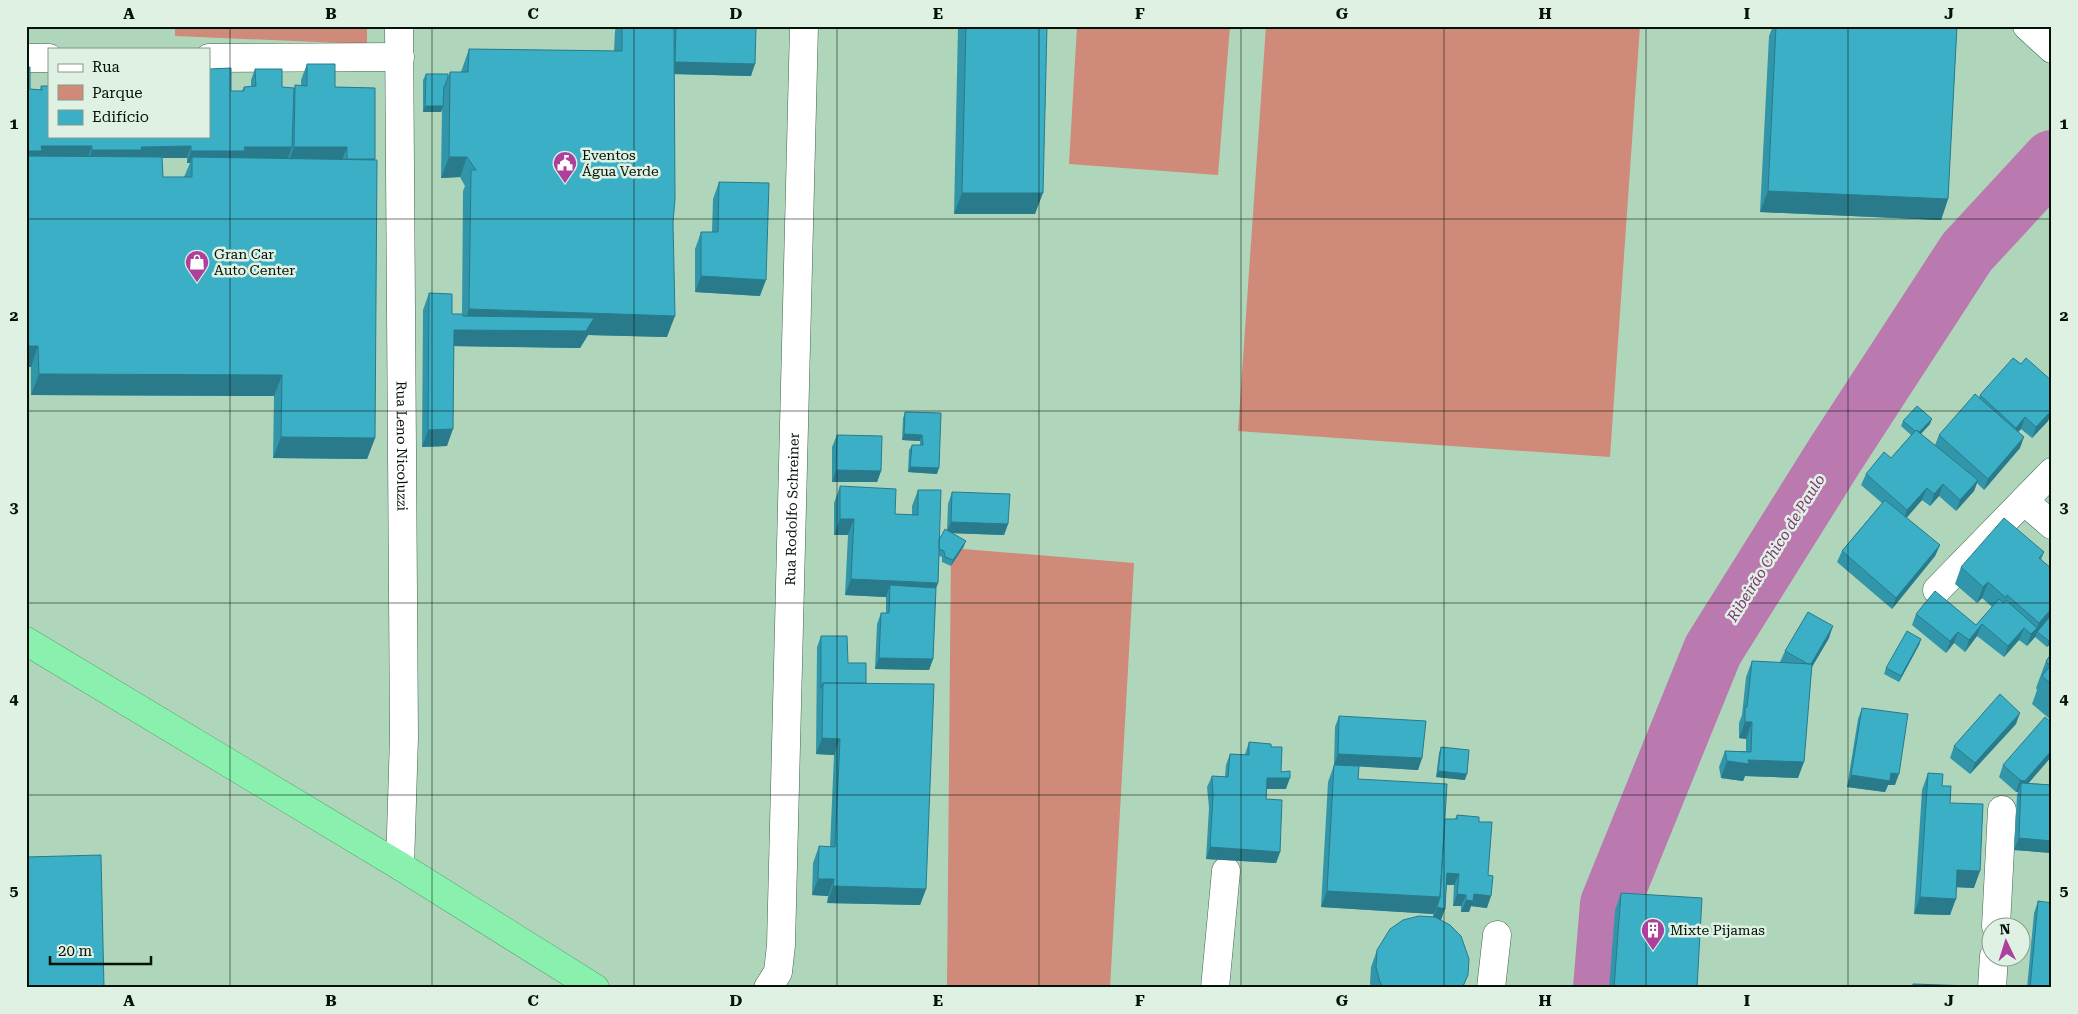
<svg xmlns="http://www.w3.org/2000/svg" width="2078" height="1014" viewBox="0 0 2078 1014" font-family="'Roboto Serif',serif">
<rect width="100%" height="100%" fill="#afd6ba"/>
<path fill="#cf8a79" d="M175 26H367V44L175 36Z
M1077 26H1230L1218 175 1069 164Z
M1266 26H1640L1610 457 1238 431Z
M951 548 1134 563 1110 988H947Z"/>
<g fill="none" stroke-linecap="round" stroke-linejoin="round">
<path stroke="#bb7aaf" stroke-width="60" d="M1603 988 1610 904 1713 650 1835 455 1967 252 2052 160"/>
<g stroke="#41644c" stroke-width="29">
<g id="minor">
<path id="s1" d="M399 26 404 737 400 866"/>
<path d="M2027 26 2052 49"/>
<path d="M26 58H49"/>
<path d="M209 58 400 57"/>
<path d="M2024 501 2052 525"/>
<path d="M1937 590 2052 472"/>
<path d="M1996 926 2002 810"/>
<path id="s2" d="M768 988 778 972 781 945 804 26"/>
<path d="M1215 988 1226 871"/>
<path d="M1491 988 1497 935"/>
<path d="M1992 988 1994 956"/>
</g>
</g>
<g stroke="#5ba374" stroke-width="29">
<path id="highway" d="M26 641 400 866 595 988"/>
</g>
<use href="#minor" stroke="#fff" stroke-width="28"/>
<use href="#highway" stroke="#89f1ad" stroke-width="28"/>
</g>
<path fill="#3296aa" fill-rule="evenodd" d="M616 26H756L751 76 674 74 673 222 667 337 588 335 580 348 454 346 447 446 422 447 423 310 429 293 452 314H462L463 191 465 186 460 177 441 178 442 109 441 112H423V80L426 74 448 77 450 72H461L469 49 614 51 615 31Z
M958 26H1047L1035 214H954Z
M1773 26H1957L1948 199 1941 220 1760 212 1769 36Z
M307 64 335 87 375 88V438L367 459 273 458 274 396 31 395 30 89 40 90 41 86H49V78V136L231 91H242L244 87 251 86V80L255 69 282 87 294 90 295 85 301 86V80ZM162 158H187V163H190L184 177H163Z
M719 182 760 296 695 292V249L701 232H712L713 199Z
M1980 395 2050 415 2048 421 2032 438 2021 429 2018 432 2020 448 1984 490 1977 483 1974 491 1956 511 1939 496 1930 506 1922 500 1906 518 1940 545 1935 556 1892 609 1837 562 1842 551 1882 503 1861 485 1866 474 1891 458 1911 435 1901 426 1903 421 1930 424 1921 434 1935 445 1939 435 1979 397Z
M905 412 941 413 937 474 908 472 909 450 912 445H920V441L902 440 903 418Z
M837 435 881 471 877 482H832V447Z
M840 486 895 514 912 515V506L918 490 939 540 947 530 948 504 952 492 1008 524 1004 535 952 533 964 546 951 566 942 562V557L939 556 938 583 936 588 933 659 929 670 875 669 877 624 881 613H886V597L845 595 848 535H834V503Z
M2044 552 2041 560 2052 569V642L2047 647 2035 637 2027 646 2019 640 2004 657 1977 636 1965 652 1954 643 1946 653 1912 625 1916 614 1976 625 1992 607 1982 598 1977 603 1955 584 1961 567Z
M821 636 866 683 926 889 920 905 827 903 828 896 812 895 813 863 819 846 830 847 834 755 816 754 817 647Z
M1829 638 1812 667 1798 778 1745 776 1743 781 1721 778 1719 767 1725 751H1746V739L1739 738V723L1742 715 1746 677 1752 661 1781 663 1780 662 1785 651Z
M1921 639 1919 645 1899 682 1884 674 1886 668Z
M2052 653V719L2051 720 2032 704 2037 690 2036 688 2046 661Z
M1862 708 1895 785H1888L1885 792 1847 787 1858 719Z
M1339 716 1422 758 1418 770 1359 766 1358 779 1445 819H1455L1457 815 1479 822 1487 908 1471 906 1469 912H1461V906H1453L1454 885H1447L1441 920 1468 975 1463 988H1371L1370 983 1371 967 1377 950 1433 917V914L1321 907 1328 782 1334 765H1342H1334L1335 727Z
M2016 724 1970 774 1950 758 1954 746Z
M1249 742 1271 747 1281 772 1286 789H1267L1266 799 1280 852 1276 863 1206 859 1209 808 1207 787 1212 776 1225 777 1226 765 1230 754H1245Z
M1441 747 1465 780 1436 777 1439 753Z
M2052 756 2028 783 2052 785V853L2014 850 2017 795 2018 792H2016L1999 777 2003 765Z
M1928 773 1942 786 1950 803 1974 888 1957 887 1950 915 1914 914 1922 790Z
M1621 893 1697 988H1609L1615 910Z
M2038 901 2052 988H2027L2034 913Z"/>
<path fill="#297a8b" d="M40 26H76V27H39Z
M675 62 755 64 751 76 671 74Z
M425 106H443L441 112H423Z
M41 146H92L88 157 26 162V151Z
M191 146 187 158H139L88 161 92 150 141 147Z
M244 147H292L288 158 242 159 192 157 190 163H187L191 151Z
M294 147H347L341 163H288Z
M449 157H467L460 177 441 178Z
M1768 191 1948 199 1941 220 1760 212Z
M962 193H1043L1035 214H954Z
M701 276 766 280 760 296 695 292Z
M469 309 675 316 667 337 588 335 580 348 448 346 454 330H462Z
M26 346H38L31 367H26Z
M39 374 282 375 274 396 31 395Z
M2052 406V413L2048 421 2032 438 2036 427Z
M2025 417 2021 429 2012 439 2016 428Z
M1932 419 1930 424 1916 439 1918 434Z
M453 429 447 446 422 447 428 430Z
M904 434 922 435 920 441 902 440Z
M281 437 375 438 367 459 273 458Z
M2024 437 2020 448 1984 490 1988 479Z
M910 467 939 468 937 474 908 472Z
M836 470 881 471 877 482H832Z
M1978 480 1974 491 1956 511 1960 500Z
M1943 484 1939 496 1930 506 1934 494Z
M1927 488 1922 500 1903 522 1907 510Z
M840 519H854L848 535H834Z
M951 522 1008 524 1004 535 946 533Z
M966 541 964 546 951 566 953 560Z
M1940 545 1935 556 1892 609 1896 598Z
M851 579 938 583 932 599 890 585 886 597 845 595Z
M1988 582 1982 598 1977 603 1983 587Z
M2052 608V617L2037 632 2035 637 2027 646 2031 634 2037 628 2039 623Z
M1982 624 1977 636 1965 652 1969 640Z
M1833 626 1829 638 1806 677 1810 666Z
M2024 628 2019 640 2004 657 2008 646Z
M1958 632 1954 643 1946 653 1950 641Z
M2052 638V642L2047 647 2049 641Z
M1921 639 1919 645 1899 682 1901 676Z
M879 658 933 659 929 670 875 669Z
M2020 713 2016 724 1970 774 1975 763Z
M1745 722H1752L1746 739 1739 738Z
M822 738 840 739 834 755 816 754Z
M2052 750V756L2021 792V783L2018 792H2016L2020 780Z
M1338 754 1422 758 1418 770 1334 765Z
M1748 760 1804 762 1798 778 1745 776 1743 781 1721 778 1727 761Z
M1438 771 1467 774 1465 780 1436 777Z
M1891 773 1899 774 1895 785H1888L1885 792 1847 787 1851 775Z
M1267 778H1290L1286 789H1263Z
M2019 838 2052 841V853L2014 850Z
M1210 847 1280 852 1276 863 1206 859Z
M1957 870 1980 871 1974 888 1951 887Z
M1447 873 1459 874 1454 885H1443Z
M818 879H834L828 896 812 895Z
M833 886 926 889 920 905 827 903Z
M1327 891 1440 897 1434 914 1321 907Z
M1457 894 1466 895 1461 906H1453Z
M1474 894 1491 896 1487 908 1471 906 1469 912H1461L1466 900Z
M1920 897 1956 899 1950 915 1914 914Z
M1437 907 1445 909 1441 920 1433 919Z"/>
<path fill="#3aafc6" stroke="#297a8b" d="M622 26H674L675 199 673 222 675 316 469 309 471 170H476L467 157H449L450 72H468L469 49 622 51Z
M676 26H756L755 64 675 62Z
M966 26H1047L1043 193H962Z
M1776 26H1957L1948 199 1768 191Z
M307 64H335V87L375 88V159H347V147H294L295 85 307 86Z
M26 67H30V89L42 90 41 86H49V136H209V69L231 68V91H244V87L256 86 255 69H282V87L294 88 292 147H244L245 151H191V146L141 147 142 150H92V146H41L42 151H26Z
M426 74H448V77L445 86H444L443 106H425Z
M26 156 162 157 163 177H192V157L377 160 375 438 281 437 282 375 39 374 38 346H26Z
M719 182 769 183 766 280 701 276V232H718Z
M429 293 452 294V314H463V316L594 318 586 331 454 330 453 429 428 430Z
M2013 358 2021 364 2026 358 2052 381V406L2051 407 2052 410 2036 427 2025 417 2016 428 1980 395Z
M1975 394 2024 437 1988 479 1939 435Z
M1917 406 1932 419 1919 432 1916 430 1915 431 1903 421Z
M905 412 941 413 939 468 910 467 912 445H923L922 435 904 434Z
M1916 430 1978 480 1960 500 1943 484 1934 494 1927 488 1907 510 1866 474 1884 452 1891 458Z
M837 435 882 436 881 471 836 470Z
M840 486 896 489 895 514 918 515V490H941L938 583 851 579 854 519H840Z
M952 492 1010 494 1008 524 951 522Z
M1885 500 1940 545 1896 598 1842 551Z
M2004 518 2044 552 2039 558 2052 569V608L2039 623 2007 595 2006 598 1988 582 1983 587 1961 567Z
M945 529 966 541 953 560 945 557 944 551 939 549V540Z
M890 585 936 588 933 659 879 658 881 613H889Z
M1935 591 1976 625 1999 599 2004 603 2006 600 2037 628 2031 634 2024 628 2008 646 1982 624 1969 640 1958 632 1950 641 1916 614Z
M1808 612 1833 626 1811 664H1808L1785 651Z
M2052 614V638L2049 641 2037 632Z
M1907 631 1921 639 1901 676 1886 668Z
M821 636H847L848 663H866V683H823L821 688Z
M2052 653V685L2042 676 2050 666 2046 661Z
M1752 661 1812 664 1804 762 1748 760 1749 764 1727 761 1725 751 1751 752 1752 722H1745V707H1747Z
M823 683 934 684 926 889 833 886 834 879H818L819 846 835 847 840 739 822 738Z
M2000 694 2020 713 1975 763 1954 746Z
M1862 708 1908 714 1899 774 1891 773 1890 781 1851 775Z
M1339 716 1426 721 1422 758 1338 754Z
M2045 717 2052 723V750L2025 781 2020 780 2003 765Z
M1249 742 1271 744V747H1282L1281 772 1290 771V778H1267L1266 799 1282 800 1280 852 1210 847 1213 796 1212 776 1228 777 1230 754 1249 755Z
M1441 747 1469 750 1467 774 1438 771Z
M1334 765 1359 766 1358 779 1447 784 1440 897 1327 891Z
M1928 773 1943 774 1942 786H1951L1950 803 1983 804 1980 871 1957 870 1956 899 1920 897Z
M2021 783 2052 785V841L2019 838Z
M1457 815 1479 817V822H1492L1488 875 1493 876 1491 896 1474 894 1473 901 1466 900V895L1457 894 1459 874 1447 873 1445 909 1437 907 1440 897 1445 819H1457Z
M101 855 104 988H26V857Z
M1621 893 1702 898 1697 988H1614Z
M2038 901 2052 903V988H2030Z
M1419 916 1435 917 1450 925 1461 936 1469 959 1468 975 1462 988H1384L1380 982 1376 967 1377 950 1390 929 1403 920Z
M1913 984 1970 986V988H1913Z"/>
<path fill="none" stroke="#051209" stroke-width="1" stroke-opacity="0.55" d="M230 26V988M432 26V988M634 26V988M837 26V988M1039 26V988M1241 26V988M1444 26V988M1646 26V988M1848 26V988M26 219H2052M26 411H2052M26 603H2052M26 795H2052"/>
<defs>
<g id="civic-pin" transform="scale(1.25)"><path d="M0 17L-7.5 6A9.5 9.5 0 1 1 7.5 6Z" fill="#ad3f9d" stroke="#def1e3"/><path d="M-.6-6.5H3V-4.5H.6V-3L4-1V1h2V6H-6V1h2V-1L-.6-3ZM-1.2 2.5V6h2.4V2.5Z" fill="#fff"/></g>
<g id="shop-pin" transform="scale(1.25)"><path d="M0 17L-7.5 6A9.5 9.5 0 1 1 7.5 6Z" fill="#ad3f9d" stroke="#def1e3"/><path d="M-5-2.5h2.3a2.7 3.5 0 0 1 5.4 0H5L5.5 6h-11ZM-1.5-2.5h3a1.5 2.3 0 0 0-3 0Z" fill="#fff"/></g>
<g id="building-pin" transform="scale(1.25)"><path d="M0 17L-7.5 6A9.5 9.5 0 1 1 7.5 6Z" fill="#ad3f9d" stroke="#def1e3"/><path d="M-4-6H4V6H1V3H-1V6H-4ZM-2.5-4.3h1.7v1.8h-1.7ZM.8-4.3h1.7v1.8H.8ZM-2.5-1h1.7V.8h-1.7ZM.8-1h1.7V.8H.8Z" fill="#fff"/></g>
</defs>
<g fill-rule="evenodd">
<use href="#civic-pin" x="565" y="163"/>
<use href="#shop-pin" x="197" y="262"/>
<use href="#building-pin" x="1653" y="930"/>
</g>
<g text-anchor="middle" stroke-width="5" stroke-linejoin="round" paint-order="stroke">
<g font-size="14" fill="#051209" stroke="#def1e3" text-anchor="start">
<text x="582" y="160">Eventos<tspan x="582" dy="16">Água Verde</tspan></text>
<text x="214" y="259">Gran Car<tspan x="214" dy="16">Auto Center</tspan></text>
<text x="1670" y="935">Mixte Pijamas</text>
</g>
<g font-size="14" fill="#051209" stroke="#def1e3">
<text dy="5" stroke="none"><textPath href="#s1" startOffset="420">Rua Leno Nicoluzzi</textPath></text>
<text dy="5" stroke="none"><textPath href="#s2" startOffset="482">Rua Rodolfo Schreiner</textPath></text>
</g>
<g font-size="15" font-style="italic" fill="#803274" stroke="#def1e3">
<text transform="translate(1776 548) rotate(-58)" y="5">Ribeirão Chico de Paulo</text>
</g>
</g>
<rect width="2078" height="1014" fill="none" stroke="#def1e3" stroke-width="55"/>
<rect x="48" y="48" width="162" height="90" fill="#def1e3" stroke="#87988c"/>
<rect x="58" y="64" width="25" height="8" fill="#ffffff" stroke="#87988c"/>
<text x="92" y="72" font-size="15" fill="#051209">Rua</text>
<rect x="58" y="85" width="25" height="15" fill="#cf8a79" stroke="#87988c"/>
<text x="92" y="98" font-size="15" fill="#051209">Parque</text>
<rect x="58" y="110" width="25" height="15" fill="#3aafc6" stroke="#87988c"/>
<text x="92" y="122" font-size="15" fill="#051209">Edifício</text>
<g transform="translate(2006 942) rotate(356)"><circle r="24" fill="#def1e3" stroke="#87988c"/>
<path d="M0-4L9 19L0 12L-9 19Z" fill="#ad3f9d"/>
<text y="-8" font-size="14" font-weight="bold" text-anchor="middle" fill="#051209">N</text>
</g>
<path d="M50 956v8h101v-8" fill="none" stroke="#051209" stroke-width="2.5"/>
<text x="58" y="956" font-size="15" fill="#051209" stroke="#def1e3" stroke-width="4" paint-order="stroke">20 m</text>
<rect x="28" y="28" width="2022" height="958" fill="none" stroke="#051209" stroke-width="2"/>
<g font-size="16" text-anchor="middle" font-weight="bold" fill="#051209">
<text x="129" y="19">A</text>
<text x="331" y="19">B</text>
<text x="533" y="19">C</text>
<text x="736" y="19">D</text>
<text x="938" y="19">E</text>
<text x="1140" y="19">F</text>
<text x="1342" y="19">G</text>
<text x="1545" y="19">H</text>
<text x="1747" y="19">I</text>
<text x="1949" y="19">J</text>
<text x="14" y="129">1</text>
<text x="2064" y="129">1</text>
<text x="14" y="321">2</text>
<text x="2064" y="321">2</text>
<text x="14" y="513">3</text>
<text x="2064" y="513">3</text>
<text x="14" y="704">4</text>
<text x="2064" y="704">4</text>
<text x="14" y="896">5</text>
<text x="2064" y="896">5</text>
<text x="129" y="1006">A</text>
<text x="331" y="1006">B</text>
<text x="533" y="1006">C</text>
<text x="736" y="1006">D</text>
<text x="938" y="1006">E</text>
<text x="1140" y="1006">F</text>
<text x="1342" y="1006">G</text>
<text x="1545" y="1006">H</text>
<text x="1747" y="1006">I</text>
<text x="1949" y="1006">J</text>
</g>
</svg>
